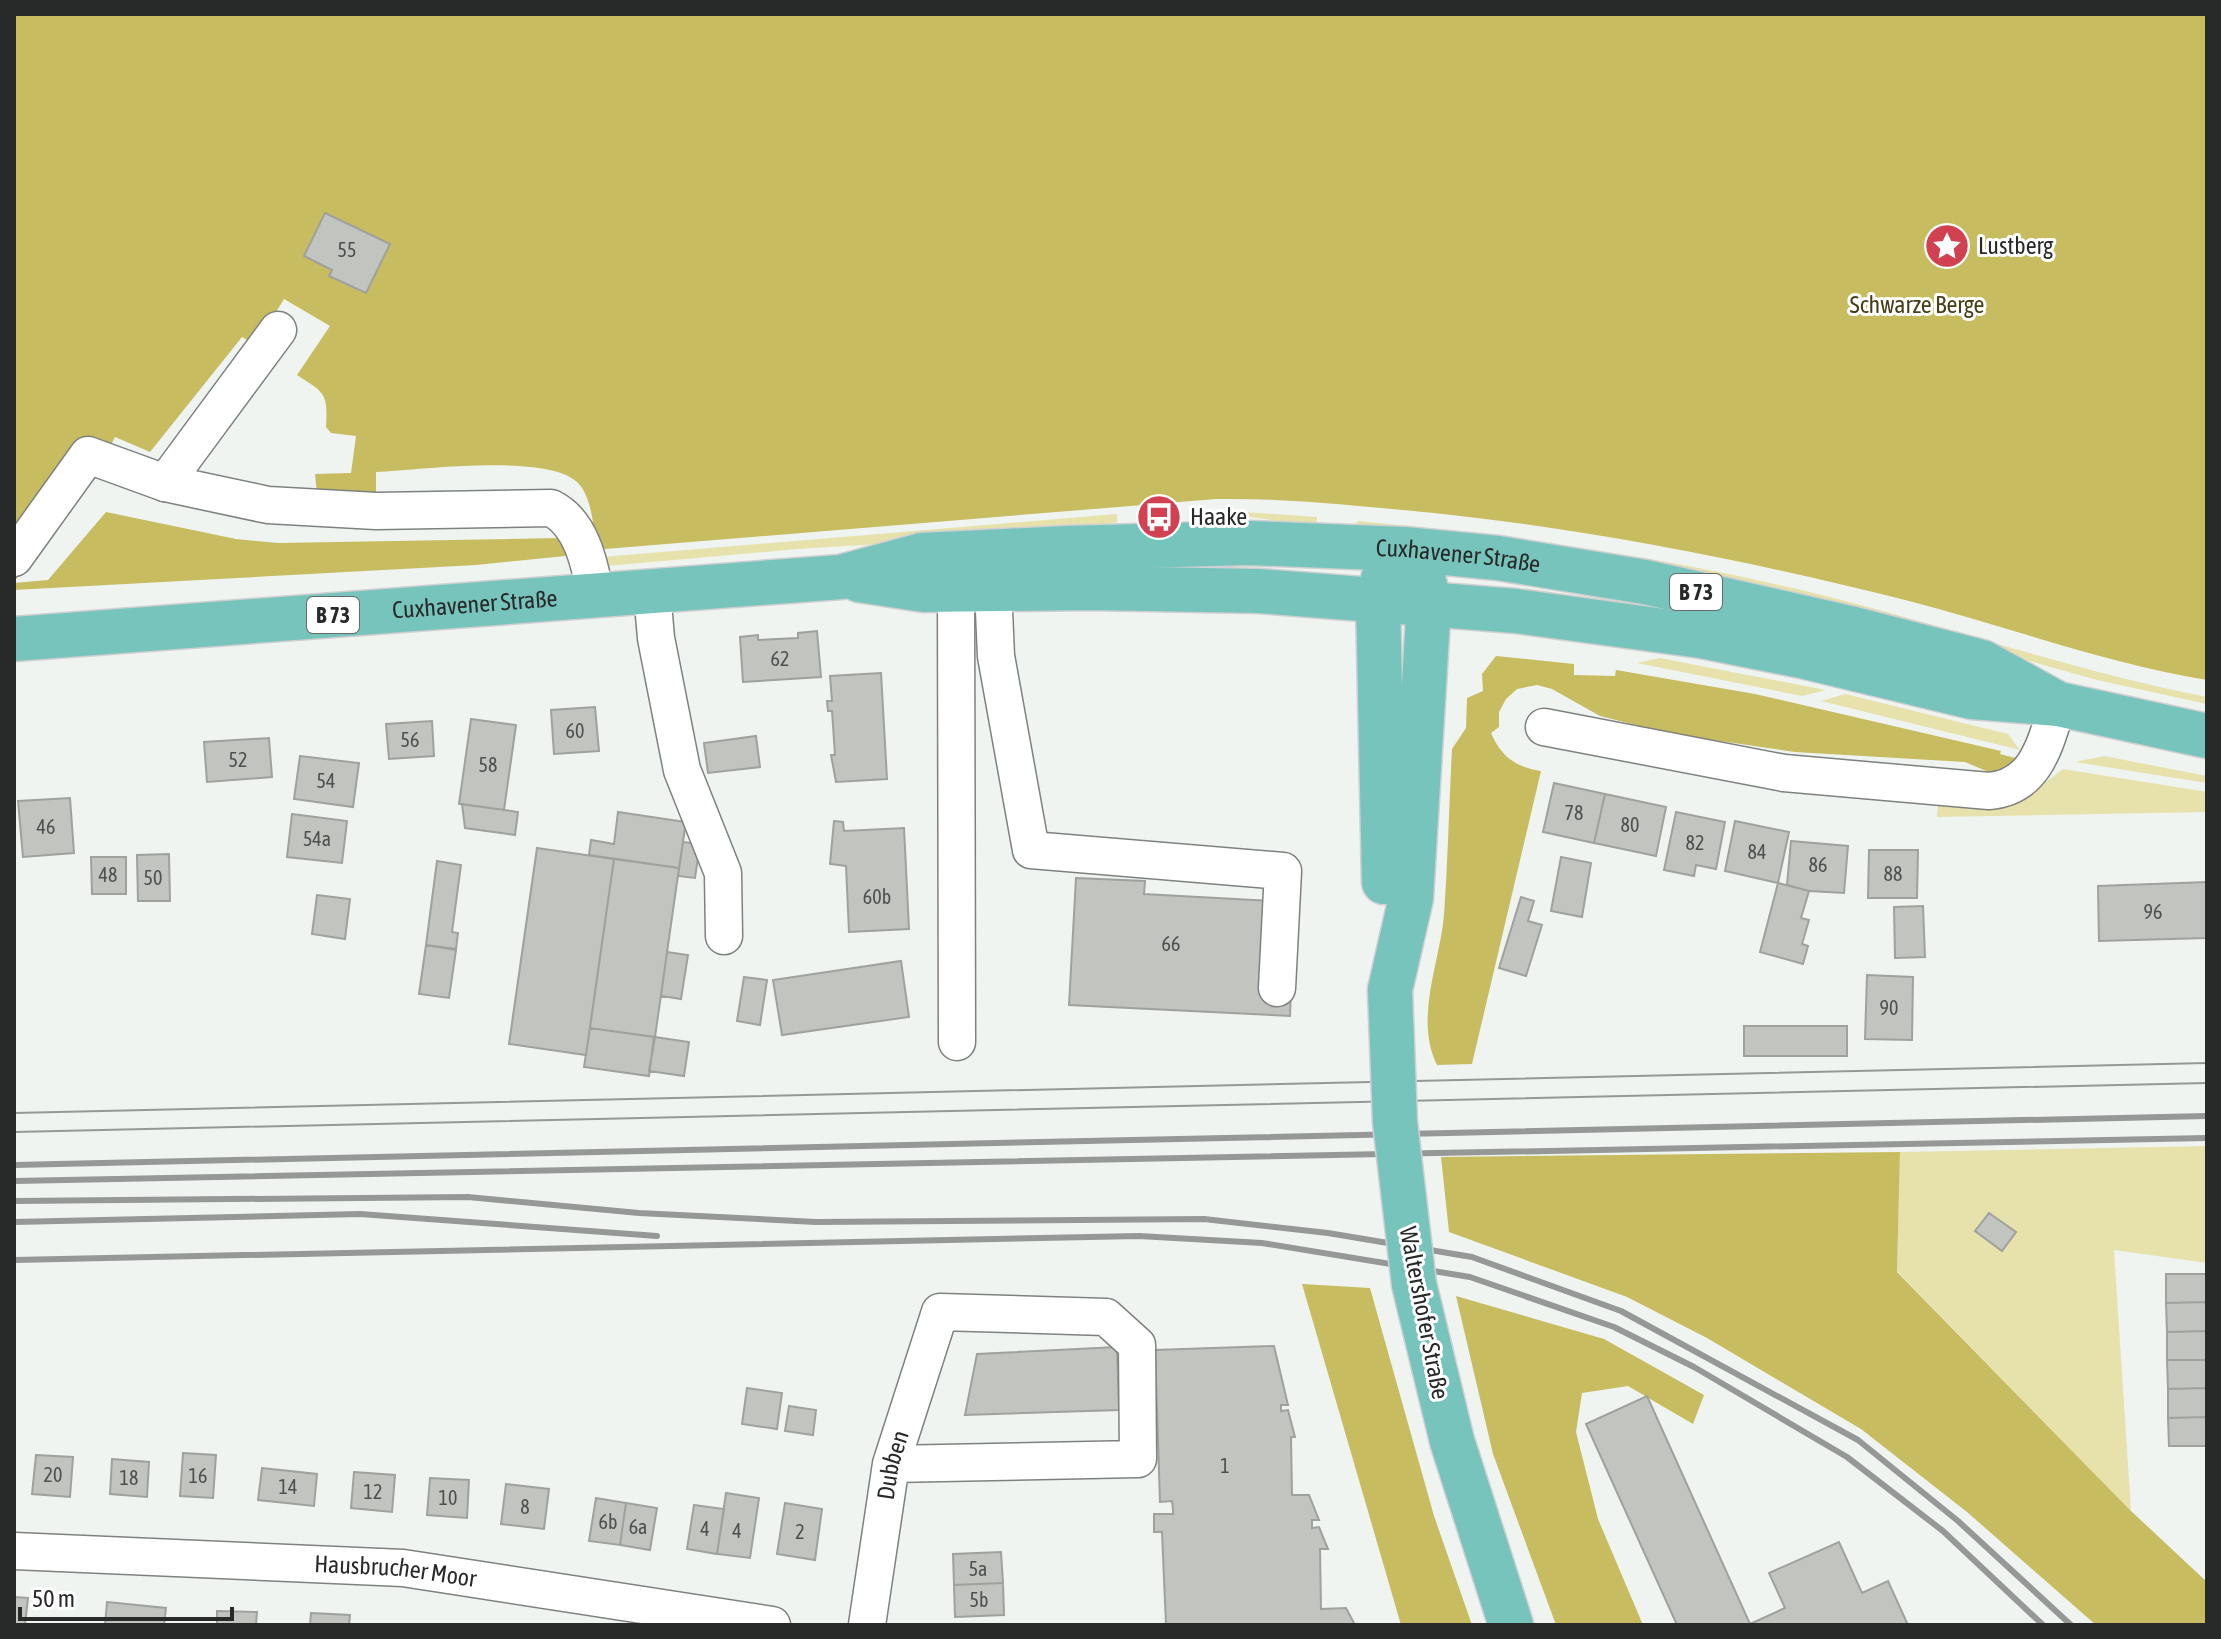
<svg xmlns="http://www.w3.org/2000/svg" width="2221" height="1639" viewBox="0 0 2221 1639" font-family="'Asap Condensed',sans-serif">
<rect width="100%" height="100%" fill="#eff4f1"/>
<path fill="#e7e1ab" d="M1229 511 1317 517 1316 526 1228 514Z
M1117 514V522L1059 533 797 549 607 566 602 557Z
M1358 521C1516 536 1671 558 1826 596 1953 628 2078 672 2207 697V704L2097 680 1824 603 1350 529Z
M1660 658 1826 690 1802 696 1637 663Z
M1845 694 2008 734 2020 750 1821 701Z
M2104 756 2207 776V783L2075 762Z
M2063 769 2207 792V812L1937 817 1938 804C2006 808 2008 812 2063 769Z
M2207 1146V1263L2114 1250 2131 1511 1897 1271 1900 1152Z"/>
<path fill="#c8bc60" d="M14 14H2207V680C2105 663 2009 627 1909 601 1742 559 1575 526 1403 510 1341 504 1279 498 1216 499L605 549 597 547C593 527 592 496 577 482 547 453 419 470 376 472V492L371 497 317 494 315 474 351 473 356 436 331 433 326 427C328 393 325 393 297 375L330 326 284 299 256 345 242 337 150 452 115 437 94 477 14 582Z
M106 512 236 539 278 543 562 538 575 555 476 565 14 590V583L48 580Z
M1496 656 1574 664V675L1615 676 1616 670 1755 694 2001 751 2000 754 2019 759 2015 767 1991 773 1965 762 1795 752 1672 734 1600 716 1552 689 1537 685 1517 689 1506 699 1499 712V727L1491 733C1501 756 1515 767 1541 771L1472 1064 1437 1065C1414 1018 1440 963 1444 915 1448 860 1449 804 1452 749L1466 728 1467 698 1483 691 1482 674Z
M1900 1152 1897 1272 2131 1511 2207 1582V1625H2096L1967 1512 1861 1429 1707 1338 1627 1297 1449 1232 1441 1157Z
M1302 1284 1370 1288 1434 1516 1472 1625H1401Z
M1456 1296 1604 1339 1704 1395 1693 1424 1628 1386 1582 1393 1576 1432 1598 1519 1643 1625H1556L1493 1454Z"/>
<path fill="#c2c4c0" stroke="#9fa19d" stroke-width="2" d="M325 213 390 244 366 293 329 276 332 270 304 256Z
M817 631 821 677 743 682 740 637 758 635V640L798 638V633Z
M881 673 887 779 836 782 831 755H835L832 711H828L827 701H832L830 676Z
M595 707 599 751 554 754 551 710Z
M471 719 516 725 504 810 459 804Z
M432 721 434 756 389 759 386 724Z
M756 736 760 767 708 773 704 743Z
M269 738 272 777 207 782 204 742Z
M300 756 359 763 353 807 294 799Z
M1554 783 1605 794 1594 843 1543 832Z
M1605 794 1666 807 1656 856 1594 843Z
M70 798 74 853 23 857 18 801Z
M462 804 518 812 515 835 465 828Z
M618 812 686 822 679 868 589 855 591 840 614 844Z
M1676 812 1725 822 1716 869 1696 865 1694 876 1664 870Z
M292 814 347 821 342 863 287 857Z
M834 821 843 822 844 831 904 828 909 929 849 932 846 866 830 864Z
M1735 821 1789 832 1778 883 1725 871Z
M1791 841 1848 846 1844 893 1809 891 1787 885Z
M683 842 700 844 695 878 678 876Z
M537 848 614 859 586 1055 509 1044Z
M1869 850H1918L1917 898H1868Z
M169 854 170 901H138L137 855Z
M91 857H126V894H92Z
M1561 857 1591 863 1582 917 1551 911Z
M614 859 679 868 655 1037 590 1028Z
M437 861 461 865 452 932 458 933 456 949 426 945Z
M1076 878 1145 881 1144 894 1272 901 1291 989 1290 1016 1069 1005Z
M2207 882V938L2099 941 2098 886Z
M1778 883 1809 891 1801 918 1809 920 1802 944 1808 946 1803 964 1760 952Z
M317 895 350 899 345 939 312 934Z
M1521 897 1534 901 1528 921 1542 925 1526 976 1499 968Z
M1923 906 1925 957 1895 958 1894 907Z
M426 945 456 950 449 998 419 994Z
M667 952 688 955 681 999 661 996Z
M901 961 909 1017 782 1035 773 980Z
M1867 975 1913 977 1912 1040 1865 1039Z
M744 977 767 980 760 1025 737 1021Z
M1744 1026H1847V1056H1744Z
M590 1028 654 1037 649 1076 584 1067Z
M655 1037 689 1042 684 1076 649 1071Z
M1989 1213 2016 1232 2002 1251 1975 1231Z
M2166 1274H2207V1302L2166 1303Z
M2207 1302V1331L2167 1332 2166 1303Z
M2207 1331V1360H2167V1332Z
M1274 1346 1288 1405H1281V1411L1288 1410 1295 1437H1291L1292 1495H1309L1319 1520H1312V1528L1319 1527 1328 1549H1320L1321 1609 1346 1608 1355 1625H1166L1162 1532H1154V1514H1173V1510L1172 1501 1160 1502 1155 1350Z
M1117 1347 1119 1410 965 1415 977 1354Z
M2167 1360H2207V1388L2168 1389Z
M747 1388 782 1393 777 1429 742 1424Z
M2207 1388V1417L2168 1418V1389Z
M1647 1396 1750 1624 1785 1608 1769 1573 1839 1542 1862 1593 1888 1581 1908 1625H1677L1586 1424Z
M789 1406 816 1410 813 1435 785 1431Z
M2207 1417V1446H2169L2168 1418Z
M183 1453 216 1455 213 1498 180 1496Z
M36 1455 73 1457 70 1497 32 1494Z
M112 1459 149 1462 147 1497 110 1494Z
M262 1468 317 1474 314 1506 258 1500Z
M354 1472 395 1475 392 1512 351 1508Z
M430 1478 469 1480 467 1518 427 1515Z
M506 1484 549 1489 544 1529 501 1524Z
M726 1493 759 1498 750 1558 717 1554Z
M596 1498 626 1503 620 1545 589 1541Z
M626 1503 657 1508 650 1550 620 1545Z
M785 1503 822 1509 815 1560 777 1554Z
M694 1505 724 1509 717 1554 687 1549Z
M1001 1552 1003 1583 954 1585 953 1554Z
M1003 1583 1004 1615 955 1617 954 1585Z
M14 1597 28 1598 25 1625H14Z
M107 1602 166 1608 164 1625H105Z
M217 1611 257 1612 256 1625H217Z
M311 1613 350 1615 349 1625H310Z"/>
<g fill="none" stroke-linecap="round" stroke-linejoin="round">
<g stroke="#7e827f" stroke-width="39">
<g id="minor">
<path d="M165 483 278 330"/>
<path d="M14 558 88 455 165 483 268 505 376 511 551 508C582 523 590 566 596 596"/>
<path d="M993 588 996 656 1031 850 1283 871 1277 988"/>
<path d="M956 589 957 1042"/>
<path d="M652 592 656 638 682 770 723 873 724 936"/>
<path d="M1544 727 1784 773 1989 791C2037 787 2045 743 2058 704"/>
<path id="s1" d="M14 1551 403 1568 772 1625"/>
<path id="s2" d="M867 1625 891 1464 940 1312 1106 1317 1137 1345 1138 1459 891 1464"/>
</g>
</g>
<g stroke="#d0d0d0" stroke-width="47">
<g id="major">
<path d="M859 580 924 590 1090 588 1259 591 1516 611 1701 636 1806 657 1972 697 2058 704 2207 736"/>
<path id="s3" d="M14 639 841 577 922 555 1067 548 1249 543 1404 549 1498 558 1645 582 1854 629 1982 662 2058 704"/>
<path d="M1384 882 1378 598 1385 572"/>
<path d="M1390 990 1411 898 1429 602 1422 573"/>
<path d="M1414 1284 1452 1441 1511 1625"/>
</g>
</g>
<use href="#minor" stroke="#fff" stroke-width="36"/>
<use href="#major" stroke="#77c4bd" stroke-width="44"/>
<path stroke="#959896" stroke-width="2" d="M14 1113 2207 1063
M14 1132 2207 1083"/>
<path stroke="#959896" stroke-width="6" d="M14 1165 2207 1116
M14 1181 2207 1138
M14 1201 468 1197 639 1213 816 1222 1204 1219 1328 1233 1472 1257 1621 1311 1858 1440 1958 1521 2071 1625
M14 1222 360 1214 657 1236
M14 1260 1139 1236 1262 1243 1470 1277 1614 1327 1694 1367 1847 1457 1943 1531 2043 1625"/>
<g stroke="#d0d0d0" stroke-width="47" stroke-linecap="butt">
<path id="major-bridge" d="M1390 990 1395 1122 1414 1284"/>
</g>
<use href="#major-bridge" stroke="#77c4bd" stroke-width="44"/>
</g>
<defs>
<g id="sight-disc" transform="scale(2.3)"><circle r="9.5" fill="#d14151" stroke="#fff"/><path d="M0-6L1.8-2.2L6-1.7L2.9 1.2L3.7 5.4L0 3.3L-3.7 5.4L-2.9 1.2L-6-1.7L-1.8-2.2Z" fill="#fff"/></g>
<g id="bus-disc" transform="scale(2.3)"><circle r="9.5" fill="#d14151" stroke="#fff"/><path d="M-5-6H5V4H4V6H2V4H-2V6H-4V4H-5ZM-3.5-4V0h7V-4ZM-3.5 1.2v1.5H-2V1.2ZM2 1.2v1.5H3.5V1.2Z" fill="#fff"/></g>
</defs>
<g fill-rule="evenodd">
<use href="#sight-disc" x="1947" y="246"/>
<use href="#bus-disc" x="1159" y="517"/>
</g>
<g text-anchor="middle" stroke-width="6" stroke-linejoin="round" paint-order="stroke">
<g font-size="20" fill="#4e504f">
<text x="347" y="257">55</text>
<text x="780" y="666">62</text>
<text x="575" y="738">60</text>
<text x="410" y="747">56</text>
<text x="238" y="767">52</text>
<text x="488" y="772">58</text>
<text x="326" y="788">54</text>
<text x="1574" y="820">78</text>
<text x="1630" y="832">80</text>
<text x="46" y="834">46</text>
<text x="317" y="846">54a</text>
<text x="1695" y="850">82</text>
<text x="1757" y="859">84</text>
<text x="1818" y="872">86</text>
<text x="1893" y="881">88</text>
<text x="108" y="882">48</text>
<text x="153" y="885">50</text>
<text x="877" y="904">60b</text>
<text x="2153" y="919">96</text>
<text x="1171" y="951">66</text>
<text x="1889" y="1015">90</text>
<text x="1225" y="1473">1</text>
<text x="53" y="1482">20</text>
<text x="198" y="1483">16</text>
<text x="129" y="1485">18</text>
<text x="288" y="1494">14</text>
<text x="373" y="1499">12</text>
<text x="448" y="1505">10</text>
<text x="525" y="1514">8</text>
<text x="608" y="1529">6b</text>
<text x="638" y="1534">6a</text>
<text x="705" y="1536">4</text>
<text x="737" y="1538">4</text>
<text x="800" y="1539">2</text>
<text x="978" y="1576">5a</text>
<text x="979" y="1607">5b</text>
</g>
<g fill="#fff" stroke="#686a69" stroke-width="2">
<rect x="1670" y="574" width="52" height="36" rx="6"/>
<rect x="307" y="597" width="52" height="36" rx="6"/>
</g>
<g font-size="22" font-weight="bold" fill="#282a29">
<text x="1696" y="600">B 73</text>
<text x="333" y="623">B 73</text>
</g>
<g font-size="24" fill="#282a29" stroke="#fff" text-anchor="start">
<text x="1978" y="254">Lustberg</text>
<text x="1190" y="525">Haake</text>
</g>
<g font-size="24" fill="#443f17" stroke="#fff">
<text x="1917" y="313">Schwarze Berge</text>
</g>
<g font-size="24" fill="#282a29" stroke="#fff">
<text dy="8" stroke="none"><textPath href="#s3" startOffset="1450">Cuxhavener Straße</textPath></text>
<text dy="8" stroke="none"><textPath href="#s3" startOffset="462">Cuxhavener Straße</textPath></text>
<text transform="translate(1424 1313) rotate(79)" y="8">Waltershofer Straße</text>
<text dy="8" stroke="none"><textPath href="#s2" startOffset="162">Dubben</textPath></text>
<text dy="8" stroke="none"><textPath href="#s1" startOffset="382">Hausbrucher Moor</textPath></text>
</g>
</g>
<rect width="2221" height="1639" fill="none" stroke="#282a29" stroke-width="32"/>
<path d="M20 1607v12h212v-12" fill="none" stroke="#282a29" stroke-width="4"/>
<text x="32" y="1607" font-size="24" fill="#282a29" stroke="#ffffff" stroke-width="6" paint-order="stroke">50 m</text>
</svg>
